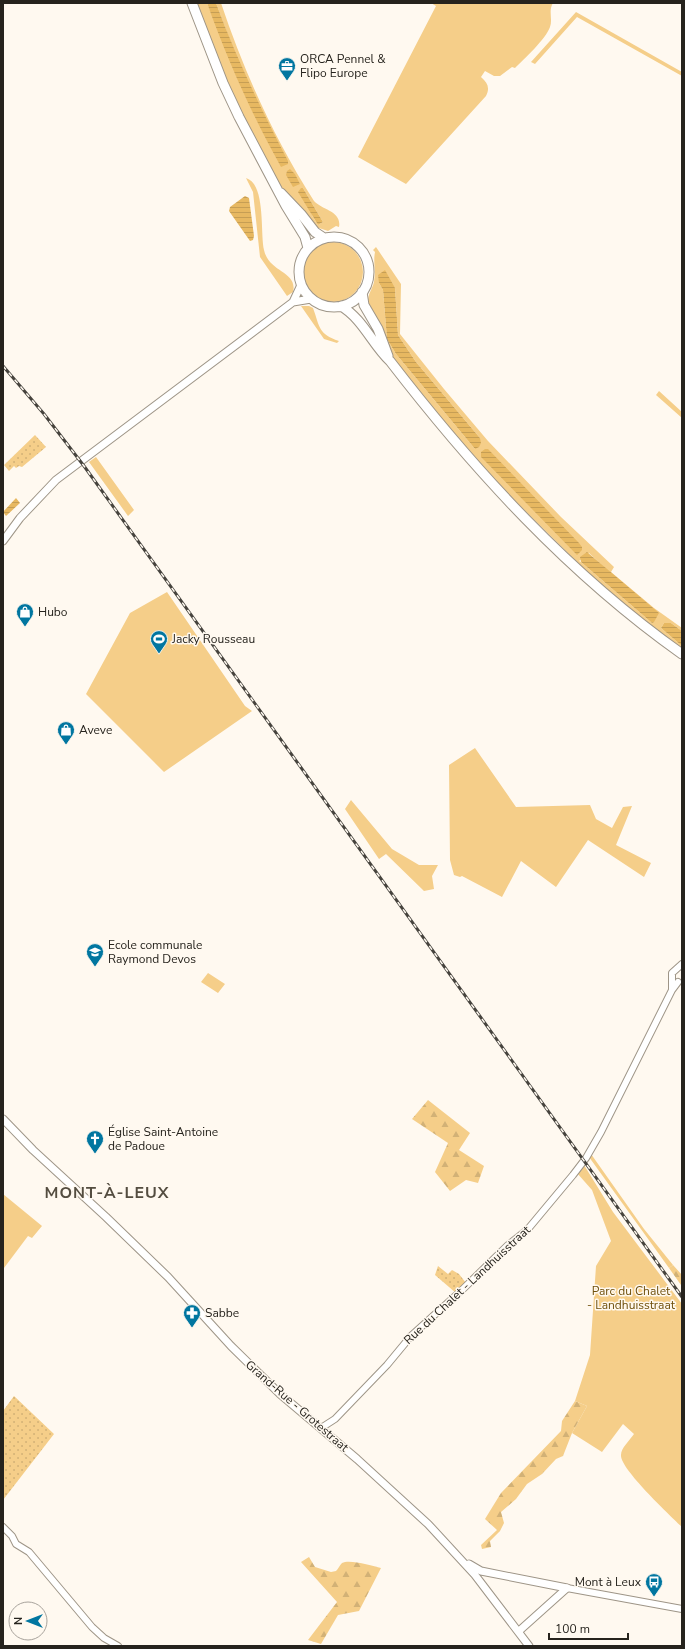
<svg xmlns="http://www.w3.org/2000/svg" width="685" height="1649" viewBox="0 0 685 1649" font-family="'Nunito Sans',sans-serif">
<defs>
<pattern id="forest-firs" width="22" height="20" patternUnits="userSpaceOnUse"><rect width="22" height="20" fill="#f5ce89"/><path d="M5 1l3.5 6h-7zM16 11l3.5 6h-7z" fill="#d2b176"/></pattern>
<pattern id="garden-dots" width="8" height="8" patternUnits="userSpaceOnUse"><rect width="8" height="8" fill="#f5ce89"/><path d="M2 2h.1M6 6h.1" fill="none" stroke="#d2b176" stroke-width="1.8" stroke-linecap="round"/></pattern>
<pattern id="water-rules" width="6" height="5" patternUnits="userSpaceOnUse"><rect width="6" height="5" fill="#e7b861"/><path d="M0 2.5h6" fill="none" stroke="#c69e54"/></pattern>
</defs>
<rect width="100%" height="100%" fill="#fff9f0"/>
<path fill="#f5ce89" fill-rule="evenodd" d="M197 3H207L237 77 260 109 237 59 216 3H221C244 72 275 140 314 201 322 210 342 211 339 227L336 226 328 231 319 228 317 230 282 190 255 141 225 78ZM301 188H303L323 222 318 225 313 217Z
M431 3H553C548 11 553 19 550 27 546 39 524 59 515 68L512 67 500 76H494L485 71 481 77C488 83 490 88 486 96L406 184 358 157 436 6Z
M576 12 682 72V76L577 17 535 64 531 62Z
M246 178C266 184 260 232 264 250 269 273 298 271 293 292L287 296 260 257 253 192Z
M303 272a30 30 0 1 1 60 0a30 30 0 1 1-60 0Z
M376 247 401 284 400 334 444 389 488 441 561 517 614 567 611 572 654 608 682 628V631L671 623H664L661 628 682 646V650L627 607 583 568 500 486 444 423 389 353 368 304C367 295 372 290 374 282 376 271 373 262 375 252L373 250ZM379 277 395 288 398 335 416 362 480 438 475 449 396 354 387 339 383 290 379 283ZM589 553 606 569 658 613 652 623 581 562 579 561Z
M301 306H309L313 308C320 327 318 334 339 341L337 343 324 339Z
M659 391 682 412V418L656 395Z
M96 457 134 510 128 516 89 462Z
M167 592 245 706 252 711 164 772 86 694 130 613Z
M475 748 516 807 590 805 596 819 612 828 623 807 632 806 616 845 651 863 644 877 588 840 556 887 521 861 502 897 462 876 460 877 454 875 450 860 449 765Z
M351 800 392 849 419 865H438L432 876 434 889 424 891 386 854 379 859 345 809Z
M208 973 225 984 218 993 201 982Z
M591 1154 644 1229 673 1265 669 1268 589 1157Z
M584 1165 613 1212 682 1304V1527C671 1516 620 1469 621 1455 621 1448 630 1440 634 1434L623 1424 602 1452 572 1433 587 1406 575 1401 590 1355 596 1266 611 1241 592 1190 577 1173Z
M3 1194 42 1226 32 1238 28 1236 4 1268Z"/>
<path fill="url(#forest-firs)" d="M428 1100 470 1133 459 1150 484 1166 478 1183 466 1180 450 1191 435 1172 448 1143 412 1119Z
M673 1265 682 1275V1283L681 1285 669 1268Z
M575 1401 587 1406 572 1433 563 1456 556 1459 542 1474 527 1484 516 1499 501 1512 504 1523 500 1531 490 1541 491 1547 482 1549 481 1545 497 1530 485 1519 501 1493 561 1431 562 1421Z
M309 1557 315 1567 331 1572 336 1571C338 1569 340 1565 342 1563 350 1559 372 1566 381 1568L359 1611 338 1615 321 1644 308 1640 337 1602 301 1562Z"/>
<path fill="url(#garden-dots)" d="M35 435 46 447 22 467 19 466 16 468 14 466 9 471 4 465Z
M438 1266 448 1274 452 1270 459 1274 466 1283 456 1293 435 1275Z
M14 1396 54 1434 3 1500V1411Z"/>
<path fill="url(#water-rules)" d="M207 3H216C236 58 261 109 288 161V164L281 167C252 115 227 59 207 3Z
M290 169 295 174 300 184 293 187 286 175 287 171Z
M301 188H303L323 222 318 225 298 192Z
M245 196 249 198 254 236 253 240 250 241 229 211 230 207Z
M385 270 395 288 398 335 416 362 480 438 481 443 479 447 475 449 396 354 387 339 383 290 379 283 378 275Z
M485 449H488L579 543 582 547V550L577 555 485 461 481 457V452Z
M16 498 20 503 6 516 3 512Z
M587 552 659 613 654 622 652 623 581 562 580 557Z
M664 623H671L682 631V646L661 628Z"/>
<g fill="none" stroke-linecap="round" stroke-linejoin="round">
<g stroke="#9e9587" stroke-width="8">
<path id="minor" d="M672 989V973L682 964
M321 1428 335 1419 387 1365 411 1336 462 1290 508 1245 528 1229 573 1175 586 1158 601 1132 672 990 678 982
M3 1527 12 1536 16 1544 29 1552 92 1627 104 1638 118 1646
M567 1588 682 1609"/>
</g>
<g stroke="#9e9587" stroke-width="9">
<path id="major" d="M293 302 301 285
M3 541 20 518 56 480 293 302 311 299
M3 1119 33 1150 106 1217 168 1277 231 1346 280 1394 357 1459 428 1524 475 1575 529 1646
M469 1564 481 1571 567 1588
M519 1631 567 1588"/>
</g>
<g stroke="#9e9587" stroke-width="11">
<path id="highway" d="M192 3 223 83 239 117 286 206 305 237 308 248
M281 193 301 214 315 232 324 238
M299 272a35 35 0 1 1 70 0a35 35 0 1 1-70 0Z
M362 292 364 305 378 329 388 356
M341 306C363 319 372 344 390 361 474 470 569 574 682 654"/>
</g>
<use href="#minor" stroke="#fff" stroke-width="6"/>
<use href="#major" stroke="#fff" stroke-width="7"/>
<use href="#highway" stroke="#fff" stroke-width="9"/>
<g stroke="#46433d" stroke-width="3">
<path id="rail" d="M3 366 44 414 84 466 682 1297"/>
</g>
<use href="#rail" stroke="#fff9f0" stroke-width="1.5" stroke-dasharray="4.5" stroke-linecap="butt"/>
</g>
<defs>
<g id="office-pin" transform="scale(0.9)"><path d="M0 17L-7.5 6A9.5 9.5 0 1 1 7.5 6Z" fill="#0176a0" stroke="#fff9f0"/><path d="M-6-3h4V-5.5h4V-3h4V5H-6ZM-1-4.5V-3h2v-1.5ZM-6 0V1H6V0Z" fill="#fff"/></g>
<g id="shop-pin" transform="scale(0.9)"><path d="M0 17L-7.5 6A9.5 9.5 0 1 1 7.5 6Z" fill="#0176a0" stroke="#fff9f0"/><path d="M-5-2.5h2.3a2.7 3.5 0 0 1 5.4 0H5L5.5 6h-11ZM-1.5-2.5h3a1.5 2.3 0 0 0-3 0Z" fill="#fff"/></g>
<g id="stadium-pin" transform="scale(0.9)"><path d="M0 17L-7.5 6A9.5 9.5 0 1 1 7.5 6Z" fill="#0176a0" stroke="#fff9f0"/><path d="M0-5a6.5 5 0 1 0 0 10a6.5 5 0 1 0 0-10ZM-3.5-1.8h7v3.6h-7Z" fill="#fff"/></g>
<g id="school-pin" transform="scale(0.9)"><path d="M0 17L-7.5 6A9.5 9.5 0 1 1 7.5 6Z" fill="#0176a0" stroke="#fff9f0"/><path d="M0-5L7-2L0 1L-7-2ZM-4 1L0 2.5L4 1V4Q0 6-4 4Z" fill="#fff"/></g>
<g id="church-pin" transform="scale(0.9)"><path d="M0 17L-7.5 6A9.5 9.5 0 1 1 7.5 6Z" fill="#0176a0" stroke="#fff9f0"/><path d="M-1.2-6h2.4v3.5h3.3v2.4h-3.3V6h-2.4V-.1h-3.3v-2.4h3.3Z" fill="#fff"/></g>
<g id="pharmacy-pin" transform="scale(0.9)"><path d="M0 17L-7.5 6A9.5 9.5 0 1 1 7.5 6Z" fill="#0176a0" stroke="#fff9f0"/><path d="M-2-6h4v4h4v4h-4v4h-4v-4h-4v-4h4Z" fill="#fff"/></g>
<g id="bus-pin" transform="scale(0.9)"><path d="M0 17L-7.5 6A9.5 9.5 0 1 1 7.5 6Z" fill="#0176a0" stroke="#fff9f0"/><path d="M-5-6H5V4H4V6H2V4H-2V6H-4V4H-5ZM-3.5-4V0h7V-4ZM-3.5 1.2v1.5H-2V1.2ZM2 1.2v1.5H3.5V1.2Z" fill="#fff"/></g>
</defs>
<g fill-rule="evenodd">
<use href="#office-pin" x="287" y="66"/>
<use href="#shop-pin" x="25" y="612"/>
<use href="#stadium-pin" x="159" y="639"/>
<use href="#shop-pin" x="66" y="730"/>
<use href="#school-pin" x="95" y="952"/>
<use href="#church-pin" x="95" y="1139"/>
<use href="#pharmacy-pin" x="192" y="1313"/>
<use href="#bus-pin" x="654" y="1582"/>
</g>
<g text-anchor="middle" stroke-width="3" stroke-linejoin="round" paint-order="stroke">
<g font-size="12" fill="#26231d" stroke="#fff9f0" text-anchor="start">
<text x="300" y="63">ORCA Pennel &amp;<tspan x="300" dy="14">Flipo Europe</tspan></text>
<text x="38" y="616">Hubo</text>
<text x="172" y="643">Jacky Rousseau</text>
<text x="79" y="734">Aveve</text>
<text x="108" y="949">Ecole communale<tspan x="108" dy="14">Raymond Devos</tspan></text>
<text x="108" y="1136">Église Saint-Antoine<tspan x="108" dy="14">de Padoue</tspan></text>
<text x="205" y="1317">Sabbe</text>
<text x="641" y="1586" text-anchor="end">Mont à Leux</text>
</g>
<g font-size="12" fill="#26231d" stroke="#fff9f0">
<text transform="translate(467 1285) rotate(-43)" y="4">Rue du Chalet - Landhuisstraat</text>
<text transform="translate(297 1406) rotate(41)" y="4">Grand-Rue - Grotestraat</text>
</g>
<g font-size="12" fill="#70500c" stroke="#fff9f0">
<text x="631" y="1295">Parc du Chalet<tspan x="631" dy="14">- Landhuisstraat</tspan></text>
</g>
<g font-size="16" font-weight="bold" letter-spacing="1" fill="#544d40" stroke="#fff9f0">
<text x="107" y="1198">MONT-À-LEUX</text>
</g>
</g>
<rect width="685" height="1649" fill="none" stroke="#26231d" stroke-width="8"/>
<g transform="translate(28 1621) rotate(270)"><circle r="19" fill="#fff9f0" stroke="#a8a39c"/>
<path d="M0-3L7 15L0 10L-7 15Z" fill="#0176a0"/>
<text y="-6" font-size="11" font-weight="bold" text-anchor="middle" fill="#26231d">N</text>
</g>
<path d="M549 1633v6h79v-6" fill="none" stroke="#26231d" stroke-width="2"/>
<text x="555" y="1633" font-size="12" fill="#26231d" stroke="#fff9f0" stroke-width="3" paint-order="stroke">100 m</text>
</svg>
